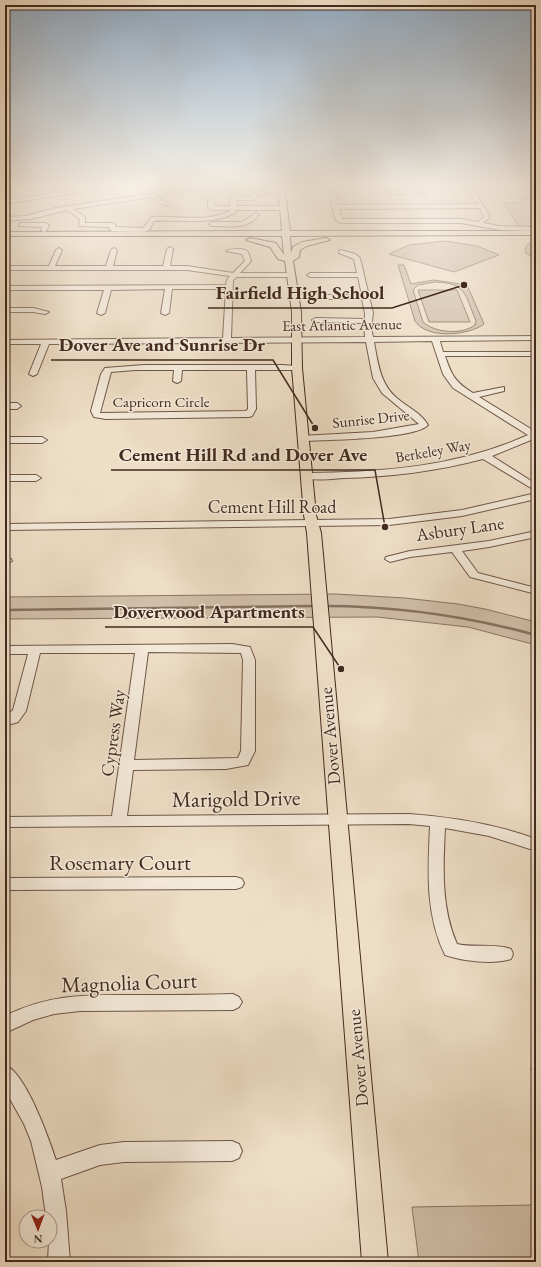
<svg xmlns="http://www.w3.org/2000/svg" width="541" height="1267" viewBox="0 0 541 1267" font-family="'EB Garamond',serif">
<rect width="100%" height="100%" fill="#eedec6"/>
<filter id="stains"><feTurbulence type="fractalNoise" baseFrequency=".005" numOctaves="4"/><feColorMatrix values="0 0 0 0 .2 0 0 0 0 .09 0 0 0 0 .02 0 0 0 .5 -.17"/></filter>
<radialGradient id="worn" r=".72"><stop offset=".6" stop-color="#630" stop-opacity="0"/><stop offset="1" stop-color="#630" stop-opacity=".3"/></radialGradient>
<path fill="#d1bfaa" stroke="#8a7464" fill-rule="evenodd" d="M522 198 536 199V228H520L504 203H522L520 200Z
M445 241 477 246 499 255 454 272 389 254 409 245Z
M529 243H536V260L526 253 525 248Z
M398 265H404L411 284 434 280 467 285 484 324C470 335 427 340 415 321ZM435 282C467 283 465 295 476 321L475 325C462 335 435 333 423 322L413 290 418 285Z
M418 290H457L470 322H429Z
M336 594 405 598 458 604 485 609 536 622V645L468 627 377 617 5 619V597Z
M536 1205V1262H419L412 1207Z"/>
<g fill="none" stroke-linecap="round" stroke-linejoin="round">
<path stroke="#877161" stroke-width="2.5" d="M325 606C397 606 466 616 536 635
M5 610 314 606"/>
<g stroke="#6e5749" stroke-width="2">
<path id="minor" d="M5 186 22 198 101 186H117L5 204V200L16 199 5 191Z
M200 186H215L157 196 168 203 166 206 151 197 73 209 85 217V223H113L116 225 115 227 143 228 152 217C177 215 207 223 230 211V210H211L208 208V201L211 199 214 201V206H230L231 195 217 186H224L230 190 265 186 235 192 237 196H252L256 191 271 193 258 195 254 200H237L236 206H283L286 208 283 210H236L235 213C210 226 181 219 154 221L149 230 143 232 112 231 109 229 110 227 79 226 80 219 67 210 31 219 5 221V217L25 216 56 208Z
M328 186H334L338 205 478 204 465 186H472L490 217 483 223 500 226 536 227V231L500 230 461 223H340L335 219ZM480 208 484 217 478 222 461 219H342L339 209Z
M423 190 425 193 380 195 377 193 380 191Z
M256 213 259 215C248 230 229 226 212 226L209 224 212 222H242Z
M21 223H46L49 225 46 231 44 232 41 230 42 227 19 226V224Z
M170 247 173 249 170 266H187L233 273 245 261 242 254 226 251C229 249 243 248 247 251 249 253 250 258 251 261L240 273H292L295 275 292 277H237L233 280 231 338 365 337 364 323 316 322 312 320 316 318 365 319V313L362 299H294L290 297 294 295H362L358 277H310L307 275 310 273H357L354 259 339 253V251L341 250 355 254 360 258 373 313 371 328 373 337 536 336V340L440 341 443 352H536V356H445C452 376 455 382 473 393L504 387V391L479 397 536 432V438L492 456 536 484V491L483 459C437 471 391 477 343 478 331 479 316 481 304 478L302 476 304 474 307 473C384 472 457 467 528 435L453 388 443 374 432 341 374 342C378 363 380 385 398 399 409 408 421 413 428 425 416 439 326 440 304 441L301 440V436L373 432 419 424 382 393 373 378 366 342 49 344 37 374 33 376 29 374 41 344H5V340L223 338 226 289H172L169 313 165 315 161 313 165 289 111 290 105 313 101 315 97 313 104 290H5V286L226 285 227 280 230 276 187 270H5V266H49L56 250 59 248 62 250 55 266H106L111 250 114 248 117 250 113 266H163L167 249Z
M5 308H33L49 312 45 314 33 312H5Z
M144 365H282L297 366 301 368 297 370H255L256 409 252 416 249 417 106 419 94 417 91 411 101 374 105 368ZM135 370H174L173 381 177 383 181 381 182 370H247L248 409 246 411 100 413 111 372Z
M5 403H17L21 406 17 409H5Z
M5 437H42L47 440 42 443H5Z
M5 475H36L41 478 36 481H5Z
M536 493V499L462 516 389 525 5 530V524L389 519 462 510Z
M536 531V537L489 547 462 551 478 573 536 588V594L470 577 452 552 410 557 390 562 385 559 386 557 410 551 489 541Z
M5 558 11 559 12 561 5 565Z
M232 644 250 647 255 660V751L248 765 226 769 133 770 127 816 409 814C452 817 495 824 536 839V851L489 836 445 828C443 867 441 908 457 944 474 948 494 943 511 949L513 954 511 959C493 965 463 961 445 955 425 914 428 870 430 826L409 824 5 827V817L112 816 135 653H40L26 711 18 722 5 726V717L13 710 28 654H5V646ZM148 652 241 653 243 660 241 751 238 758 134 760Z
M236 877 242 879 244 883 242 887 236 889 5 890V878Z
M233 994 239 997 242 1002 239 1007 233 1010 80 1011 54 1014 33 1020 5 1033V1016C51 993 88 995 139 995 170 995 202 995 233 994Z
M5 1065C26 1073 49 1139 56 1160L100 1145 124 1142 232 1141 239 1144 242 1151 239 1158 232 1161 124 1162 100 1165 61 1179 66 1211 70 1262H48L50 1217H46L42 1187 31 1141 24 1124 5 1090Z"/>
</g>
<g stroke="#432a1f" stroke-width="2">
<path id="major" d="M278 186H284L290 231H536V235L290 236 291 253 293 247 302 242 326 238 330 240 307 246 300 250 299 257 293 261 301 312 302 368 316 515 321 533 388 1262H362L307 533 304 515 292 368V312L285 261 278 259 270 247 246 240 250 238 276 243 284 255 282 236H5V232L282 231Z"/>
</g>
<use href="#minor" fill="#f4eada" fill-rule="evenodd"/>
<use href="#major" fill="#eedec6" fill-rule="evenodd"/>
</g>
<path fill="#867565" stroke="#432a1f" d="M534 1055H536V1079H533L531 1069Z"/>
<linearGradient id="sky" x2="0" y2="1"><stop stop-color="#93acc4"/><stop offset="0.51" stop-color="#f7f0e5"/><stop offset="1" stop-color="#f7f0e5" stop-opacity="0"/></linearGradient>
<rect width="541" height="364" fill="url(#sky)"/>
<g text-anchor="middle" stroke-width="3" stroke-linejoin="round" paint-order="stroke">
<g font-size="15" fill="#432a1f" stroke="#f4eada">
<text transform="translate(342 325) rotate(-1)" y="5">East Atlantic Avenue</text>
<text x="161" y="407">Capricorn Circle</text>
<text transform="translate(371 419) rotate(-6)" y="5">Sunrise Drive</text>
<text transform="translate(433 451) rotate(-10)" y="5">Berkeley Way</text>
</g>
<g font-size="18" fill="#432a1f" stroke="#f4eada">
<text x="272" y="513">Cement Hill Road</text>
<text transform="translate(460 529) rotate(-8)" y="6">Asbury Lane</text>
<text transform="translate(113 733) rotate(-82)" y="6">Cypress Way</text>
<text transform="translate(330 736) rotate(-95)" y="6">Dover Avenue</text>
<text transform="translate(358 1058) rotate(-95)" y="6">Dover Avenue</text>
</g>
<g font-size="22" fill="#432a1f" stroke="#f4eada">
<text transform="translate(236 798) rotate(-1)" y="8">Marigold Drive</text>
<text x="120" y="870">Rosemary Court</text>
<text transform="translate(129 982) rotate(-2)" y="8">Magnolia Court</text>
</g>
</g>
<path fill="none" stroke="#432a1f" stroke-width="1.5" d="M464 285L392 308H208M315 428L273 360H51M385 527L375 470H111M341 669L313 627H105"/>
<g fill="#432a1f" stroke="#f4eada" stroke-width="1.5">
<circle cx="464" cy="285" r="4"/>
<circle cx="315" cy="428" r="4"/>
<circle cx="385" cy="527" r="4"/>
<circle cx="341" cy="669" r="4"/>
</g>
<g font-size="19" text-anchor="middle" font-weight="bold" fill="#432a1f" stroke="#f4eada" stroke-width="3" stroke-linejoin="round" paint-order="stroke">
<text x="300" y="299">Fairfield High School</text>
<text x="162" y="351">Dover Ave and Sunrise Dr</text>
<text x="243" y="461">Cement Hill Rd and Dover Ave</text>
<text x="209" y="618">Doverwood Apartments</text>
</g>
<rect width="541" height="1267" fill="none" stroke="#eedec6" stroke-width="20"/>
<rect x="6" y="6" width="529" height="1255" fill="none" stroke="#432a1f" stroke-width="2"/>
<rect x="10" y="10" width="521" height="1247" fill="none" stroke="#432a1f"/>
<g transform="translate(38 1229) rotate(179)"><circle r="19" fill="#f4eada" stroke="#ad9d8f"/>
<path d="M0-3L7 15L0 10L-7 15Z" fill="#8f2418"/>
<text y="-6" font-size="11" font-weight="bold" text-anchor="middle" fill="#432a1f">N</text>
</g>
<rect width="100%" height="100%" filter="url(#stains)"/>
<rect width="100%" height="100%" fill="url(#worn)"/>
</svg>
